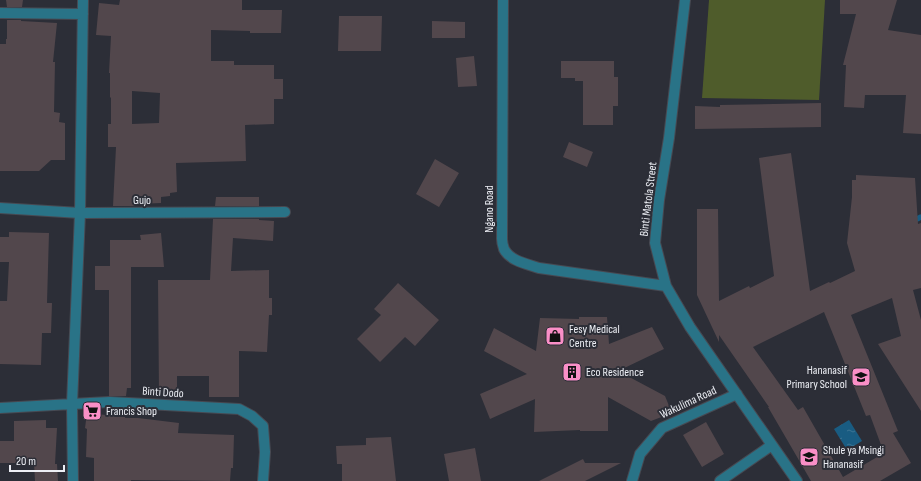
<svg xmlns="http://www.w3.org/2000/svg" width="921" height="481" viewBox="0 0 921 481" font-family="'Sofia Sans Condensed',sans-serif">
<defs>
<pattern id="water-ripples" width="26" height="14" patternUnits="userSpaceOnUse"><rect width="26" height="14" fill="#195c82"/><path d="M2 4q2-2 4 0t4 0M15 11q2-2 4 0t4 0" fill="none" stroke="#3b7494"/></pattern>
</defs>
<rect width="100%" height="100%" fill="#2c2e37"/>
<path fill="#4f5c2b" d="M709 0H825L819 100 702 98Z"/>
<path fill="url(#water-ripples)" d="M849 420 862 441 847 450 834 429Z"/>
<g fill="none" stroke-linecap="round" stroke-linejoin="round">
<path stroke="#195c82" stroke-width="5.5" d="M911 222 921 217"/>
</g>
<path fill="#52474c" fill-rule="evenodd" d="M6 0H23L22 7H7Z
M120 0H242V10H282L281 33H250V31L211 30V61H234V65H274V79H283V99H274V124L245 125 246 161 176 163 177 192 170 193V196L161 197V203L137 204V206H113L116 147H108V124H111V98L110 97V73H109L111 36 96 35 99 3 119 5ZM132 91 160 93 159 123 132 124Z
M840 0H897L888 30 921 35V134L903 133 906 95H865L864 108 844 107 846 65H843L856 14H840Z
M339 16H382L381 51H338Z
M7 20H21V21L57 23 53 62H55L54 112 60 113 59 122 65 123V160H51L39 171H0V44H6V39H7Z
M432 21 465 22V38H432Z
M474 56 477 86 458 87 456 58Z
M561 61H614V77H618V106H613V125H583V81H575V78H561Z
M821 103V127L695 129V106L720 107V105Z
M569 142 593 152 587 167 563 157Z
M791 153 810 291 829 282 830 283 855 271 847 243 852 197V180H856V175L915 178 918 224 921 223V288L913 290 921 320V411L878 344 901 336 892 298 851 315 898 431 893 433 911 463 880 481H811L768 407H769L719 335V342L697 295V209H718L719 301 749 286 750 288 774 276 759 158ZM824 312 866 416 870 415 884 453 843 477 803 407 798 410 753 347Z
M435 159 459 173 439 207 416 194Z
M216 197H259V206H215Z
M213 219H259V220L274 221 273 241 233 238 231 271 269 270V298H272V315H269L267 352 239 351V397H209V376H177V395H159L158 280H210Z
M9 232 49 233 47 303H52L51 333H42L41 365 0 364V301H7L9 262H0V237H9Z
M161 233 164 267H131V388H127L126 396H109V290H95V266H110V240H141L140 235Z
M398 283 439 320 415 346 405 337 380 362 357 339 381 315 374 309Z
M579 317H607L609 344 652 327 664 349 618 371 665 396 672 413 651 421 608 397V431H580V430L534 432 535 399 490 419 480 394 527 374 484 351 494 328 536 351 540 318 579 319Z
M87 413 125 417V418H138L179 423 178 433 234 435 233 468H231L230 481 131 480V481H94V458L86 457 87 429 85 428Z
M46 420V428H57L55 464H57L58 481H35L34 463H0V441H14V421Z
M706 422 724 454 702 467 683 435Z
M391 437 396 481H342V464H337L336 446 366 445V438Z
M475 448 481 481H449L444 454Z
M583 459 585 463H621L585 481H539Z"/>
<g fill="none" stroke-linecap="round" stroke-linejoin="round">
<g stroke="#474952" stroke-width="12">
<path id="minor" d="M503 0 502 239C502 242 503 246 504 249 510 261 527 264 539 268L666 286
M685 0 669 138 659 200 655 243 666 286 690 327 797 481
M0 13 83 14
M0 208 80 213 285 212
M0 408 90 403 110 402 239 409 252 416 263 426 265 452 263 481
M73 481 72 404 80 213 83 0
M632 481 640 454 662 428 737 394
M720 481 772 445"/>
</g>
<use href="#minor" stroke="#297387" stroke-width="10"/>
</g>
<defs>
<g id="shop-square" transform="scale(1)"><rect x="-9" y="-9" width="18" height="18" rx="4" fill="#fa8fc7" stroke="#2c2e37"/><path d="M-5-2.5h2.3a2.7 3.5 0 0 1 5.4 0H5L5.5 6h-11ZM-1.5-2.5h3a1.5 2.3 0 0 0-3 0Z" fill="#111"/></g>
<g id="building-square" transform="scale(1)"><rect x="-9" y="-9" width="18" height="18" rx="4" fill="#fa8fc7" stroke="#2c2e37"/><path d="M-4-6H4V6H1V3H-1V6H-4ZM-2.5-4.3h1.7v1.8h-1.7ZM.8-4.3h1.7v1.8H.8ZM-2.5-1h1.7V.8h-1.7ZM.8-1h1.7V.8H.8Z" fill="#111"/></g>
<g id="school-square" transform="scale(1)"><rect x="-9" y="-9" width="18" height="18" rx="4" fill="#fa8fc7" stroke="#2c2e37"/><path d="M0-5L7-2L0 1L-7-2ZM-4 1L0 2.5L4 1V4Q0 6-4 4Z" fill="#111"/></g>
<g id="supermarket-square" transform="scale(1)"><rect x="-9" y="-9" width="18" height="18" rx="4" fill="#fa8fc7" stroke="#2c2e37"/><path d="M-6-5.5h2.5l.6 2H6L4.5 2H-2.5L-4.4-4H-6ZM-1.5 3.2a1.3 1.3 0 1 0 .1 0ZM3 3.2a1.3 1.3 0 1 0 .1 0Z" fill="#111"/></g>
</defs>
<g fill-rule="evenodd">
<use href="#shop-square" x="555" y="336"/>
<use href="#building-square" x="572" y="372"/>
<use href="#school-square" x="861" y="377"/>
<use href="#supermarket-square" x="92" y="411"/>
<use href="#school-square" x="809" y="457"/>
</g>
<g text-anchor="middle" stroke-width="4" stroke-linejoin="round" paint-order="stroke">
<g font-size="12" fill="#edeff5" stroke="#2c2e37">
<text transform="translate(648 199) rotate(-83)" y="4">Binti Matola Street</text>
<text x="142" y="204">Gujo</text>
<text transform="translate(489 209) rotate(-90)" y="4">Ngano Road</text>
<text transform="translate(163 392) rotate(4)" y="4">Binti Dodo</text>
<text transform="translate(688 402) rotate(-25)" y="4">Wakulima Road</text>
</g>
<g font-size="12" fill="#edeff5" stroke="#2c2e37" text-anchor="start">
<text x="569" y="333">Fesy Medical<tspan x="569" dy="14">Centre</tspan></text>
<text x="847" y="374" text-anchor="end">Hananasif<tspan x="847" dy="14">Primary School</tspan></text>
<text x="586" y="376">Eco Residence</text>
<text x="106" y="415">Francis Shop</text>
<text x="823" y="454">Shule ya Msingi<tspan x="823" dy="14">Hananasif</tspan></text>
</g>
</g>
<path d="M10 465v6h54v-6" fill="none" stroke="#edeff5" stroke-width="2"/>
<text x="16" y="465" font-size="12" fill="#edeff5" stroke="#2c2e37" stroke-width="3" paint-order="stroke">20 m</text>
</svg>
